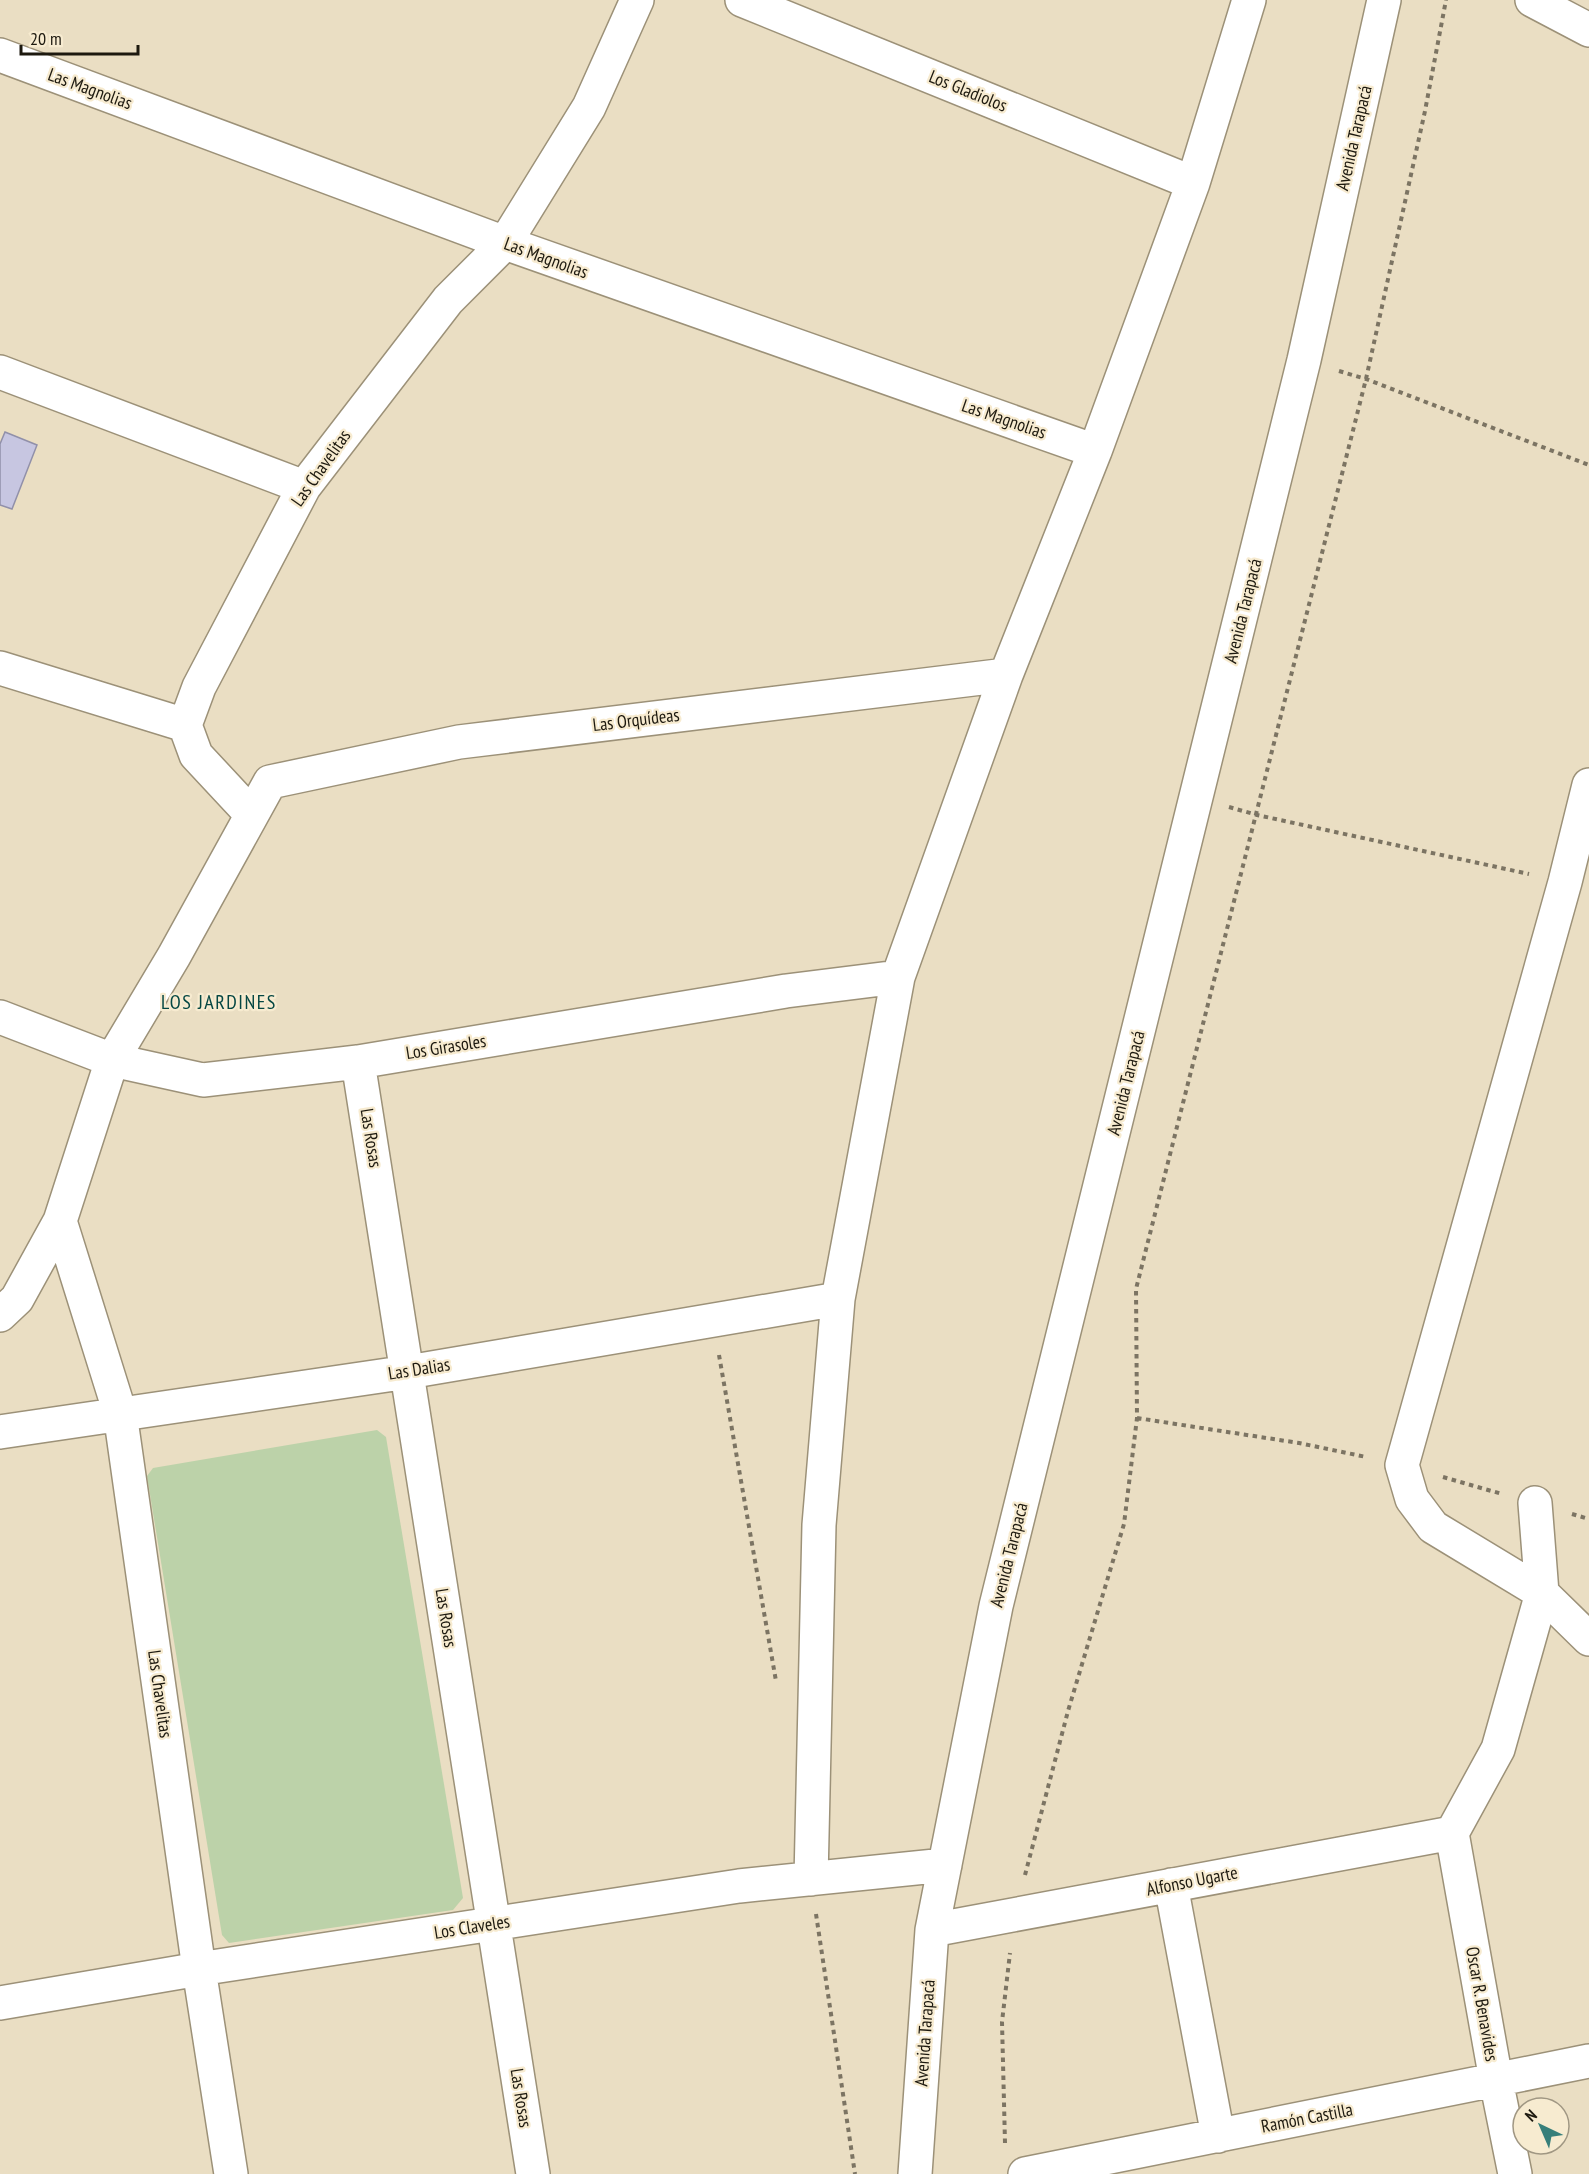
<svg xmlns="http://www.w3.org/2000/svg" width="1589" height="2174" viewBox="0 0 1589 2174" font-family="'PT Sans Narrow',sans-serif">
<rect width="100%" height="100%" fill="#eadec3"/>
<path fill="#bcd2a9" d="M377 1430 386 1437 463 1898 453 1910 229 1943 222 1935 147 1476 153 1468Z"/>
<path fill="#c7c6e1" stroke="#9190a9" stroke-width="1.5" d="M5 432 37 445 12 509 0 505V444Z"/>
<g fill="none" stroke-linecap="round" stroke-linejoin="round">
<g stroke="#9c9178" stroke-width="36">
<path id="minor" d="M742 0 1193 183
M1532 0 1589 30
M0 55 505 243 1095 451
M0 372 304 487
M0 668 185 725 196 755 251 814
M185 725 199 687 304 487 448 300 505 243 589 107 637 0
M1589 785 1565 882 1402 1465 1412 1499 1433 1527 1542 1593 1589 1639
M0 1017 112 1060 203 1080 358 1062 786 991 898 977
M358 1062 533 2174
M60 1221 120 1413 199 1969 231 2174
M0 1315 17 1299 60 1221 112 1060 174 956 270 782 459 742 1006 675
M0 1432 408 1372 838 1299
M1452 1833 1498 1749 1542 1593 1535 1503
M1452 1833 1496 2080 1515 2174
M811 1879 819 1525 838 1299 898 977 1006 675 1095 451 1193 183 1249 0
M1171 1885 1218 2136
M932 1930 1452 1833
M0 2003 199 1969 739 1886 945 1865
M915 2174 932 1930 996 1606 1304 360 1384 0
M1025 2174 1589 2061"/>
</g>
<path stroke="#7c7463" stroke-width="4" stroke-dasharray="4.5 4.5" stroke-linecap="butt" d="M1339 371 1366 379 1589 465
M1229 807 1257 815 1529 874
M719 1355 776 1681
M1137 1418 1299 1443 1366 1457
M1443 1477 1502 1494
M1572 1514 1589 1519
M1025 1875 1068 1711 1124 1524 1137 1418 1136 1289 1366 379 1425 111 1446 0
M816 1914 855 2174
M1005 2143 1002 2022 1010 1953"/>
<use href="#minor" stroke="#fff" stroke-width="33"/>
</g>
<g text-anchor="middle" stroke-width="4.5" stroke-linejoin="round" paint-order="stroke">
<g font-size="18" fill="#1d190f" stroke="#f7ebd0">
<text transform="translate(90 89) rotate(20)" y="6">Las Magnolias</text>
<text transform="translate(968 91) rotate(22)" y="6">Los Gladiolos</text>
<text transform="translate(1354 138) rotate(-77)" y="6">Avenida Tarapacá</text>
<text transform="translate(546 258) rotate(20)" y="6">Las Magnolias</text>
<text transform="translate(1004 419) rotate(19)" y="6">Las Magnolias</text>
<text transform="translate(321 468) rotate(-55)" y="6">Las Chavelitas</text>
<text transform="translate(1243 611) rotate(-76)" y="6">Avenida Tarapacá</text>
<text transform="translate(636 720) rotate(-7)" y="6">Las Orquídeas</text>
<text transform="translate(446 1047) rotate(-9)" y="6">Los Girasoles</text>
<text transform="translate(1126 1083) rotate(-76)" y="6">Avenida Tarapacá</text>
<text transform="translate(371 1138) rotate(81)" y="6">Las Rosas</text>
<text transform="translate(419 1369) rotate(-9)" y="6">Las Dalias</text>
<text transform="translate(1009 1555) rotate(-76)" y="6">Avenida Tarapacá</text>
<text transform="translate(446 1618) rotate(81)" y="6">Las Rosas</text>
<text transform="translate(160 1694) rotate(82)" y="6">Las Chavelitas</text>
<text transform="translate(1192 1881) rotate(-11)" y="6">Alfonso Ugarte</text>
<text transform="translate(472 1927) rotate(-9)" y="6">Los Claveles</text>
<text transform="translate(1482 2004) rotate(80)" y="6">Oscar R. Benavides</text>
<text transform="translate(925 2033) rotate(-86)" y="6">Avenida Tarapacá</text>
<text transform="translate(521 2098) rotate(81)" y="6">Las Rosas</text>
<text transform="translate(1307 2118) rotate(-11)" y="6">Ramón Castilla</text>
</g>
<g font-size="20" letter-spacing="1.5" fill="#054743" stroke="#f7ebd0">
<text x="219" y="1009">LOS JARDINES</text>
</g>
</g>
<g transform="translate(1541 2126) rotate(316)"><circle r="28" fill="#f7ebd0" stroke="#a09783" stroke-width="1.5"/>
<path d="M0-4.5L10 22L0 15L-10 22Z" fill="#377f7a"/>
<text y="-9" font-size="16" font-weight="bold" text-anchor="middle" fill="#1d190f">N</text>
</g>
<path d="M21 45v9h117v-9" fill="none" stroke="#1d190f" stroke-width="3"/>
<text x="30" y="45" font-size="18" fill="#1d190f" stroke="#f7ebd0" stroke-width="4.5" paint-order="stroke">20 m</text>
</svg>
